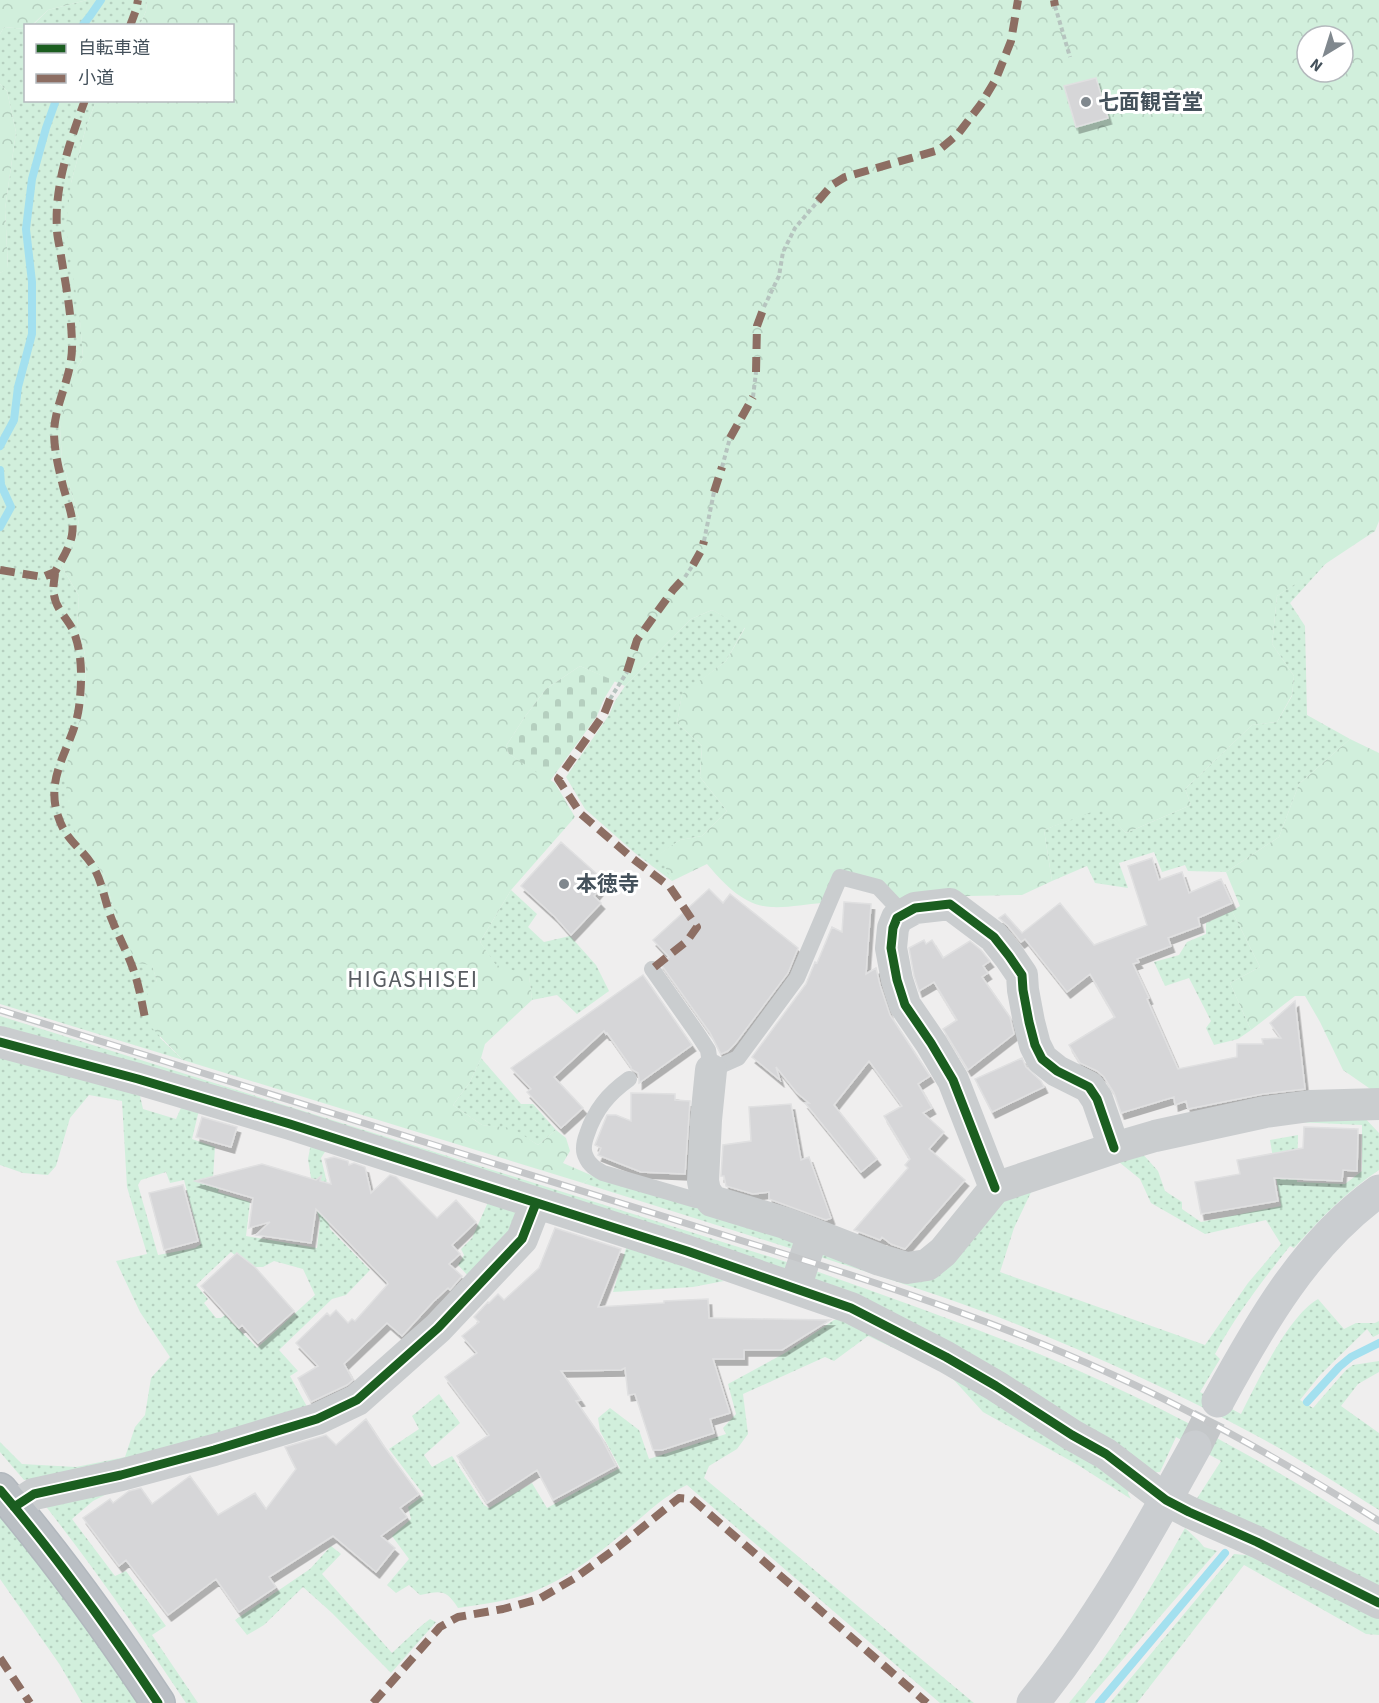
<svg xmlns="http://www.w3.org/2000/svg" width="1379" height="1703" viewBox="0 0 1379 1703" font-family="'Source Sans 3','Noto Sans JP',sans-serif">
<defs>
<pattern id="grass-dots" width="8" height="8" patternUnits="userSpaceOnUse" patternTransform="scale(1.5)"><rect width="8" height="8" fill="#d1efdc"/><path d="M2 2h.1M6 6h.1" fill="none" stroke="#b5cfbf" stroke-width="1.8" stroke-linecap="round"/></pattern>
<pattern id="forest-crowns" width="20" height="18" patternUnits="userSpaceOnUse" patternTransform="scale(1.5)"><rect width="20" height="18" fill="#d1efdc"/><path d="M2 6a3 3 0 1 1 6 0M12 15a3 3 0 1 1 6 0" fill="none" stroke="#b5cfbf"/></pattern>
<pattern id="cemetery-stones" width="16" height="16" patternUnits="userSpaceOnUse" patternTransform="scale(1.5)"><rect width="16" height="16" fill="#d1efdc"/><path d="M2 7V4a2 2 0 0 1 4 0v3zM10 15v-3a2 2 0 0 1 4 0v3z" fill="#b5cfbf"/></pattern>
<filter id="shadow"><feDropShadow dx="3.5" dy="6" stdDeviation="0" flood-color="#0004"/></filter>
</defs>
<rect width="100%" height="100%" fill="#efeeee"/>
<path fill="url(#grass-dots)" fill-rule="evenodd" d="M87 0H147L146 11 140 25 32 26 48 10Z
M4 27 25 29 26 100 96 101 86 127 71 183 83 358 75 372 60 429 62 459 79 519 76 538 62 567 79 596 77 626 83 643 86 662 84 707 68 755 86 849 96 863 104 875 116 917 152 964 157 982 160 1038 183 1060 0 1004V273L8 268 5 209 16 132 7 91 0 84V34Z
M1329 560 1290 603 1305 626 1307 715 1350 739 1299 784 1279 837 1226 872 1188 871 1185 865 1162 872 1154 852 1119 863 1128 888 1095 883 1087 866 1052 881 1044 830 1102 807 1126 833 1191 805 1185 789 1252 725 1277 722 1292 696 1294 676 1272 644 1277 596Z
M712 610 745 627 726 661 682 695 677 723 702 746 700 777 727 811 702 836 680 840 660 854 672 881 635 853 585 809 566 777 609 715 615 701 625 686 691 619Z
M511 890 537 914 528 927 544 942 570 936 596 965 609 991 577 1014 557 995 532 1000 529 976 496 966 480 942Z
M1232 911 1260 967 1230 983 1251 1030 1238 1039 1214 1045 1206 1028 1211 1021 1189 978 1165 986 1154 962 1179 955 1187 942 1206 934V923Z
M0 1016 793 1264 780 1273 0 1034Z
M0 1051 138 1087 143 1109 176 1119 184 1101 200 1106 192 1139 215 1147 213 1178 220 1181 218 1192 250 1202 246 1236 317 1248 320 1222 315 1203 308 1159 312 1138 330 1144 321 1158 330 1195 327 1216 330 1229 370 1270 346 1295 332 1299 279 1350 298 1371 290 1376 310 1412 72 1474 24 1480 0 1452V1442L22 1464 76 1467 125 1457 135 1427 145 1415 151 1378 170 1357 140 1312 116 1261 147 1254 127 1187 122 1101 89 1095 70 1118 56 1166 48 1175 23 1173 0 1165ZM166 1172 170 1183 184 1180 201 1244 195 1248 158 1255 138 1185 141 1180ZM231 1252 249 1267H263L274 1261 303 1269 315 1295 257 1348C246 1335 235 1327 225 1315L221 1318H216L204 1303 208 1299 196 1285Z
M481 1058 521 1104H533L556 1130 538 1145 512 1129 482 1125 453 1105 470 1082Z
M1361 1114 1379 1133V1170C1347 1191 1320 1219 1294 1248L1290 1246C1262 1281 1236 1315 1215 1354L1220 1359 1200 1392 1241 1414C1257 1383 1288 1316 1318 1299L1344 1329 1356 1323H1375L1379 1321V1334L1373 1337 1367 1329 1320 1375 1300 1400 1313 1408 1346 1370 1353 1365 1379 1361V1372L1358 1384 1341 1406 1379 1433V1510C1339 1485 1300 1459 1259 1437 1180 1394 1099 1357 1016 1324 950 1298 882 1277 814 1255L816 1249 907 1276 1001 1195 1035 1184 1014 1228 1000 1272 1205 1345 1248 1283 1281 1244 1266 1220 1205 1234 1151 1203 1140 1179 1114 1158 1140 1151 1158 1171 1165 1191 1182 1202V1209L1201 1222 1281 1206 1270 1140 1298 1135 1297 1182 1345 1184 1362 1171V1125L1295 1122Z
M593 1176 788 1231 799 1251 583 1183Z
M489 1200 519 1210 510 1232 470 1278 458 1265 464 1255 461 1249 472 1238Z
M627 1245 724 1281 693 1287 613 1292Z
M810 1269C890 1297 970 1326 1049 1358 1164 1406 1275 1467 1379 1534V1592L1196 1500 1221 1461 1176 1437 1160 1472 1148 1473 814 1286Z
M848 1315 943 1363 1130 1488 1128 1493 1131 1499 1078 1465 983 1412 953 1379 932 1366 868 1336 834 1361 825 1357 743 1394 748 1434 737 1449 709 1466 704 1478 974 1703H940L687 1485C661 1497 640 1520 617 1538 593 1558 565 1579 535 1591 511 1601 484 1604 458 1608 446 1589 441 1591 420 1595L409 1585 396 1593 387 1585 409 1559 392 1536 411 1519 408 1507 424 1495 389 1449 419 1429 412 1416 439 1394 460 1423 424 1455 432 1467 452 1456 484 1505 489 1508 532 1483 547 1508 620 1468 600 1431 598 1418 610 1408 639 1430 649 1459 726 1434 723 1428 736 1414 728 1384 785 1353 834 1320Z
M132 1481 93 1501 72 1519 115 1576 126 1571 166 1626 152 1635 198 1703H186C141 1635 94 1568 44 1504Z
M0 1515C50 1575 97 1637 138 1703H82L60 1665 0 1579Z
M1185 1528 1199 1541 1204 1547 1217 1551 1085 1703H1069C1114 1649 1151 1589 1185 1528Z
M331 1546 341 1554 322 1574 392 1653 421 1626 430 1619 436 1622 391 1673 332 1613 303 1587 264 1625 247 1635 235 1620 310 1569Z
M1253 1550 1379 1612V1635L1366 1634 1244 1565 1137 1703H1110L1234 1554 1245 1555Z"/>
<path fill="url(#forest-crowns)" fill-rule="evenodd" d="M0 0H87L48 10 32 25 26 26 25 29 4 27 0 34Z
M147 0H1379V521L1375 531 1277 596 1272 644 1294 676 1292 695 1277 722 1252 725 1185 789 1191 805 1126 833 1102 808 1044 830 1052 881 1022 895 969 896 912 903 898 901 837 871 822 903C806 904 788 908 771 907 744 906 723 883 707 864L672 881 659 854 680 840 702 836 727 811 700 777 702 746 677 723 682 694 726 661 745 628 712 610 691 619 625 686 580 666 546 689 524 718 506 746 509 754 555 783 575 817 511 890 480 942 496 965 529 975 532 1000 485 1044 481 1058 470 1082 453 1105 482 1125 512 1128 538 1145 556 1130 566 1138 570 1151 563 1163 593 1176 583 1183 183 1060 149 1025 144 998 157 982 152 965 136 963 116 917 104 875 96 863 86 849 67 818 66 794 68 755 84 707 86 662 83 643 77 626 79 596 62 567 76 538 79 519 62 459 60 429 65 401 75 372 83 358 80 320 66 226 71 183 86 127 96 101 232 100V26L140 25 146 11ZM1307 36H1343V72H1307Z
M0 84 7 91 16 132 5 209 8 269 0 273Z
M1350 739 1379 753V1095L1343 1070 1320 1022 1305 996H1295L1251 1030 1230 983 1260 967 1232 911 1240 906 1226 872 1279 837 1299 784Z"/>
<path fill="url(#cemetery-stones)" d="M580 666 615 681 604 699 597 716 550 781 509 754 506 746 524 718 546 689Z"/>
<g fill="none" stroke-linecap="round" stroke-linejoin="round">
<path stroke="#a3e0ef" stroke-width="8" d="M82 26 90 16 101 0
M0 446 14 420 18 387 32 334V282L26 229 32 179 46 128 56 100
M0 470 1 485 11 507 0 527
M1307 1402 1339 1367 1351 1357 1379 1343
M1099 1703 1225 1553"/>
</g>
<path fill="#d6d6d8" stroke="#e0e0e1" stroke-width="1.5" filter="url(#shadow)" d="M1096 78 1108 118 1076 127 1064 86Z
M561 842 606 882 594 896 601 903 571 935 555 917 521 886Z
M1152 858 1159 880 1182 872 1189 893 1221 879 1232 903 1198 918 1200 926 1168 938 1171 946 1137 959 1139 962 1133 964 1149 998 1147 999 1178 1069 1237 1057V1044H1263L1262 1039 1281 1038 1270 1023 1295 1001 1305 1089 1263 1094 1188 1109 1186 1101 1175 1105 1174 1097 1121 1113 1114 1093 1104 1077 1097 1071 1080 1063 1069 1045 1115 1017 1090 974 1067 992 1025 939 1021 942 1008 926 999 918 1005 914 1022 933 1060 903 1094 945 1147 925 1128 866Z
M709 889 723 903 730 894 798 948 788 973 735 1044 728 1051 721 1054 710 1033 660 963 669 957 653 940Z
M844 902 871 904 866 974 876 968 880 985 890 1015 930 1076 918 1084 932 1108 923 1113 944 1132 929 1149 965 1180 905 1249 891 1244 882 1237 880 1240 854 1230 908 1168 905 1165 910 1159 884 1116 902 1106 869 1061 834 1105 877 1159 861 1172 805 1103H809L797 1093 776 1067 780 1080 752 1057 806 984 815 962 817 963 832 927 842 932Z
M924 940 926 944 932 940 943 958 970 941 981 950 990 961 983 966 988 973 982 977 1010 1017 1014 1034 968 1070 943 1029 957 1020 934 982 919 991 914 976 909 948Z
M643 975 692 1045 639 1083V1078L638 1073 631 1069V1067L607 1033 606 1034 604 1031 554 1077 583 1108 561 1128 527 1092 531 1089 511 1068Z
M1022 1058 1026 1067 1041 1081 1044 1087 992 1112 975 1079Z
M631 1093 675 1094V1100L690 1101 685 1174 641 1172 598 1155 601 1148 595 1145 607 1115H616L631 1121Z
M791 1104 801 1160 809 1157 831 1218 826 1220 769 1199V1192L753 1194 726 1186 724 1176H721L723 1145 751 1141 749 1107Z
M202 1117 237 1127 231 1147 196 1137Z
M1304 1127 1358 1129 1357 1171 1343 1170 1342 1181 1274 1178 1278 1201 1201 1214 1195 1182 1240 1174 1237 1160 1303 1148Z
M334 1157 348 1161 349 1165 354 1163 365 1167 371 1193 390 1175 396 1177 437 1218 456 1200 476 1222 452 1245 460 1254 449 1264 462 1276 450 1290 448 1288 433 1302 402 1336 387 1323 344 1364 353 1380 347 1385 311 1402 298 1378 318 1366 296 1343 327 1313 330 1316 336 1310 348 1323 352 1319 355 1321 388 1284 387 1282 316 1209 311 1243 256 1235 270 1222 249 1228 253 1198 195 1181 262 1164 316 1180 321 1176 320 1181 331 1184 325 1159Z
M183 1185 198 1241 164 1250 149 1193Z
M555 1228 621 1249 598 1307 664 1303V1301L708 1299 709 1318 830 1320 782 1350H744V1359H713L730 1413 710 1419 714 1433 662 1450H653L635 1394 628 1395 625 1368 621 1370 561 1371 581 1400 576 1401 601 1437 616 1466 553 1500 537 1470 487 1503 457 1456 489 1435 445 1377 477 1353 462 1336 479 1322 474 1317 488 1302 489 1303 498 1294 504 1300 539 1268Z
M237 1253 255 1267 294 1311 258 1343 242 1325 239 1328 201 1286Z
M366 1419 383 1445 419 1494 400 1508 407 1517 381 1536 395 1548 376 1572 333 1536 269 1577 276 1587 239 1612 216 1579 168 1615 126 1560 119 1566 83 1518 110 1499 113 1503 129 1491 141 1488 152 1504 190 1476 218 1515 255 1493 266 1509 296 1469 285 1447 326 1435 336 1445Z"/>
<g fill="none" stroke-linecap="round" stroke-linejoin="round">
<path stroke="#c4c7c9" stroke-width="33" stroke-dasharray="33 16" stroke-linecap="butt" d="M1195 1447 1218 1401"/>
<g stroke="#b2b8be" stroke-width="36">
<path id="highway" d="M0 1490C58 1558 109 1629 158 1703"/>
</g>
<path stroke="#b6c4bf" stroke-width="4" stroke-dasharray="4.5 3" stroke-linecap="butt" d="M1055 6 1070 57
M764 307 779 276 783 252 795 228 818 201
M753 397 756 372
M722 467 730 438
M704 541 714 492
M685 577 693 565
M610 699 627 672"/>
<path stroke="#cacdcf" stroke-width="16" d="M652 969 697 1033 708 1050 711 1070 738 1058 797 978 840 877 878 887 895 905 905 912
M629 1079C608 1094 595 1110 587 1134 584 1142 582 1150 586 1157 589 1165 596 1169 603 1173L696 1200 712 1201"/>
<path stroke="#cacdcf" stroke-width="32" d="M0 1042 138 1079 290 1124 687 1251 851 1308 946 1357 996 1386 1072 1435 1106 1454 1166 1500 1189 1512 1257 1542 1379 1603
M711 1070 706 1120 703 1181 705 1191 712 1201 785 1223 880 1260 907 1268 927 1265 943 1252 995 1188 1114 1148 1155 1136 1265 1112 1310 1106 1379 1104
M995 1188 953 1080 931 1043 905 1005 897 980 891 948 893 928 897 918 915 908 950 904 994 937 1009 956 1022 975 1023 990 1029 1022 1035 1045 1042 1059 1057 1071 1089 1087 1097 1099 1114 1148
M795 1288 813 1234
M14 1507 34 1494 121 1475 214 1450 317 1419 357 1400 438 1328 522 1239 536 1203"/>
<path stroke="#cacdd0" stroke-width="33" d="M1218 1401C1260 1324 1306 1243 1379 1191
M1033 1703C1097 1624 1146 1536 1195 1447"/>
<use href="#highway" stroke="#babfc4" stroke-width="33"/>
<g stroke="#c4c6c8" stroke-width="7">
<path id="rail" d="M0 1010 804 1260C909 1293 1011 1328 1111 1374 1204 1416 1293 1467 1379 1521"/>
</g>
<use href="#rail" stroke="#fff" stroke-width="4.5" stroke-dasharray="14" stroke-linecap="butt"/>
<path stroke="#8d6e63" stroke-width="8" stroke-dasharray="15 8" stroke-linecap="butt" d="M1054 0 1055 6
M130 26 136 10 138 0
M818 201 832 185 845 177 939 150 958 134 981 104 996 79 1011 41 1018 0
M756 372 757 326 764 307
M730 438 753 397
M714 492 722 467
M693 565 702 549 704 541
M0 570 43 577 55 572C61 561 70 547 72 535 75 516 66 500 62 482 58 466 54 448 54 432 55 403 72 377 72 347 72 317 66 286 61 256 60 247 57 238 57 229 54 186 70 141 85 100
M55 572C55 579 52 588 54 595 56 609 67 618 73 630 83 654 82 682 79 707 74 746 44 774 58 816 66 842 83 848 94 868 103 884 105 903 112 920 118 935 126 950 132 966 139 984 142 1004 146 1023
M627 672 637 640 673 590 685 577
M610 699 604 714 558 779 581 814 632 858 670 887 697 927 687 941 652 969
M0 1658 30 1703
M373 1703 440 1627 458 1617 503 1609 539 1599 575 1578 618 1547 679 1498 692 1499 927 1703"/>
<g stroke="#fff" stroke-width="13">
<path id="cycleway" d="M0 1042 138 1079 290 1124 687 1251 851 1308 946 1357 996 1386 1072 1435 1106 1454 1166 1500 1189 1512 1257 1542 1379 1603
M995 1188 953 1080 931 1043 905 1005 897 980 891 948 893 928 897 918 915 908 950 904 994 937 1009 956 1022 975 1023 990 1029 1022 1035 1045 1042 1059 1057 1071 1089 1087 1097 1099 1114 1148
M0 1490C58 1558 109 1629 158 1703
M14 1507 34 1494 121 1475 214 1450 317 1419 357 1400 438 1328 522 1239 536 1203"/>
</g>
<use href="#cycleway" stroke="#1b5e20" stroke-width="9"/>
</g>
<g fill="#80888e" stroke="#fff" stroke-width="2">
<circle cx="1086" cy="102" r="6"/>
<circle cx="564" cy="884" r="6"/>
</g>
<g text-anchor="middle" stroke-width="6" stroke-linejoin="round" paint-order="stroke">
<g font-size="21" font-weight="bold" fill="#44515b" stroke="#fff" text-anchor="start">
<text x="1098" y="109">七面観音堂</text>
<text x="576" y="891">本徳寺</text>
</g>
<g font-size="24" letter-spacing="1.5" fill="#595d62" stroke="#fff">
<text x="413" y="987">HIGASHISEI</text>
</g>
</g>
<rect x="24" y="24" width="210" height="78" fill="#ffffff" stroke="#b4b9bd" stroke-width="1.5"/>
<rect x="36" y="44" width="30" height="9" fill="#1b5e20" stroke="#b4b9bd" stroke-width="1.5"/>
<text x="78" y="54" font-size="18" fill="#44515b">自転車道</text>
<rect x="36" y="74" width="30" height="9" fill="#8d6e63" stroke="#b4b9bd" stroke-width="1.5"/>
<text x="78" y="84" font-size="18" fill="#44515b">小道</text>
<g transform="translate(1325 54) rotate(218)"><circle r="28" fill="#ffffff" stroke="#b4b9bd" stroke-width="1.5"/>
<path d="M0-4.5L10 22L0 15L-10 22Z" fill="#80888e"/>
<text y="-9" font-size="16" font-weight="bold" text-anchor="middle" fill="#44515b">N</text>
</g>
</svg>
